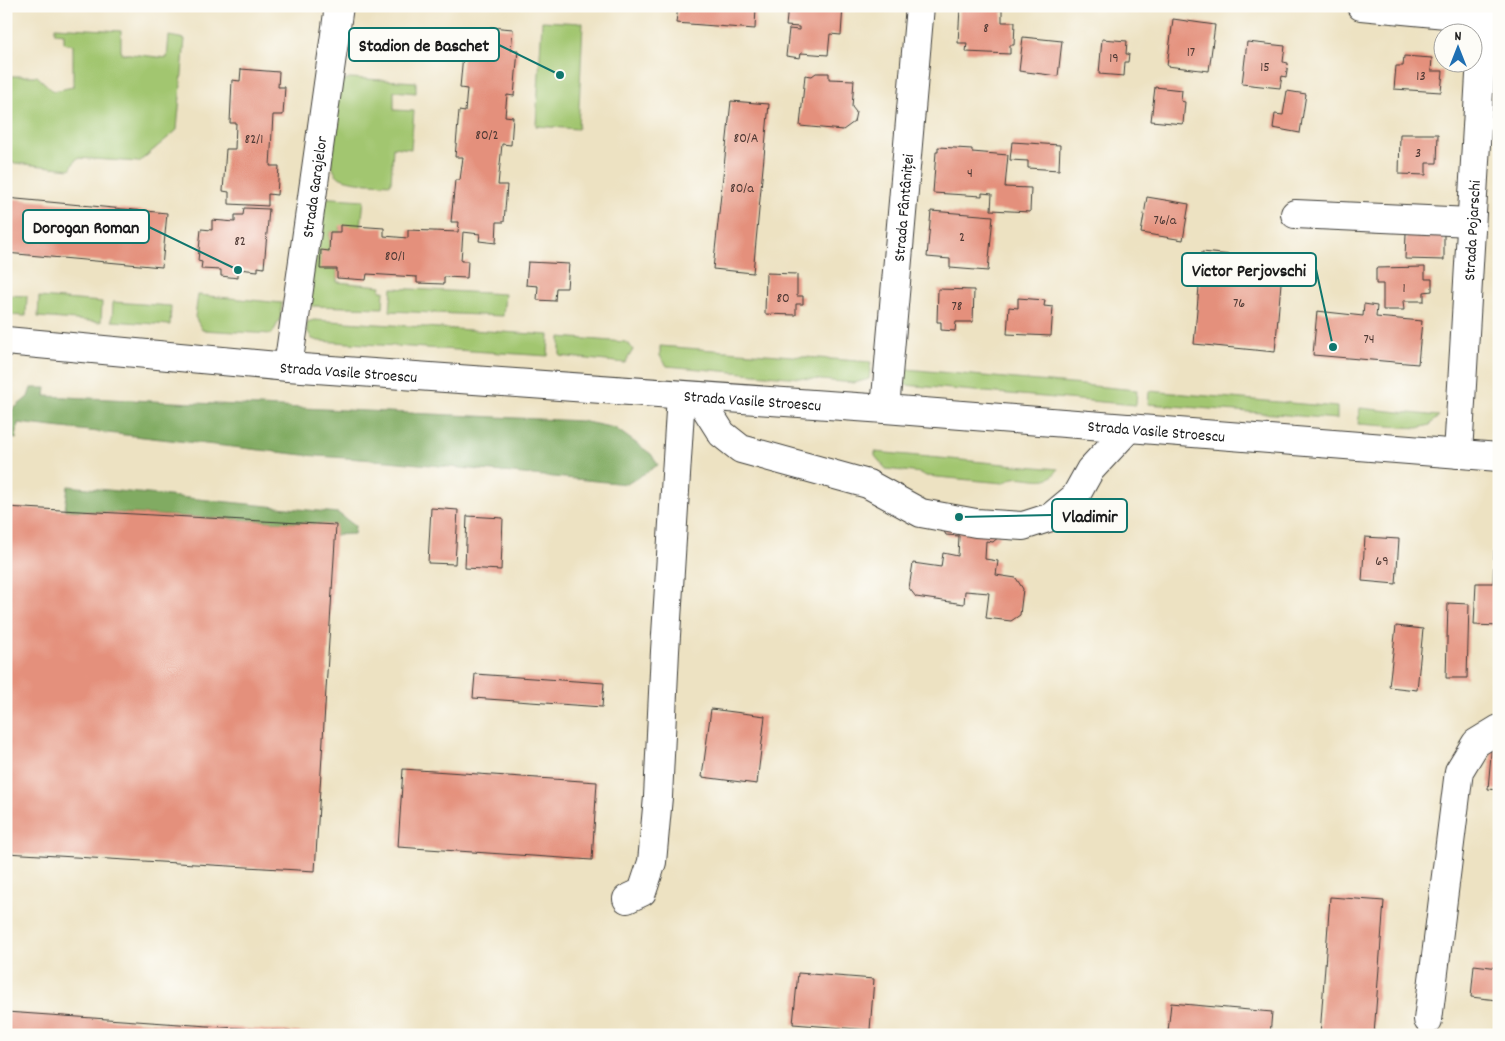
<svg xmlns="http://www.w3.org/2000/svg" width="1505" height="1041" viewBox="0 0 1505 1041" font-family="Dekko,sans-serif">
<rect width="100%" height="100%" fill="#fdfcf7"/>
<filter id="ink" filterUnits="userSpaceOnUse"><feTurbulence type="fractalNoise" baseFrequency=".02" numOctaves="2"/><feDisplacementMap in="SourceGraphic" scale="10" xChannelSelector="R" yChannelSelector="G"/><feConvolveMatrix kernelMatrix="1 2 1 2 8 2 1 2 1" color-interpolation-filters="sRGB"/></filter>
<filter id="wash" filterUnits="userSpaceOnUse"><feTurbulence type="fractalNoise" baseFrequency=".0096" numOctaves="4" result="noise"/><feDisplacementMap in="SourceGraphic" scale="20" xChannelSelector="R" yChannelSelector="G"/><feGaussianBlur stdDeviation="1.12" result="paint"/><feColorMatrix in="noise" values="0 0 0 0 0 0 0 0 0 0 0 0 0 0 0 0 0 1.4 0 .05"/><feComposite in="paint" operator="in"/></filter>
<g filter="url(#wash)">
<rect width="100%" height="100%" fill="#ede2c2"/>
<path fill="#a2c670" stroke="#5f7146" d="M542 21 583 23 578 129 536 126Z
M55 27 121 31V53L167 58 169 36 185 39 177 130 139 162 77 158 70 169 6 162V76H37L53 91 73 87V45L64 43V34L55 33Z
M350 78 416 82V93L394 91V110L414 111 411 149 393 147 391 184C379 183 344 184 337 175 333 171 332 165 331 160L339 83Z
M317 197 364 200 361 227 340 226V232H330L329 251H321V269H337V282L381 286 380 291H384L383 308 312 306 307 300Z
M392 288 505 294 503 316 390 311Z
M6 295 27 296 26 316 6 315Z
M198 295 282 303 280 319 272 334 202 330 195 317Z
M39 297 102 302 101 322 38 317Z
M113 302 171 306 170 325 112 321Z
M314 320 549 335 548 356 319 341 312 339 307 330V322Z
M560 337 625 342 629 344 633 350 625 363 560 356Z
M660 346 871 362 869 379 854 383 667 366 660 356Z
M906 369 1137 390 1136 405 905 385 899 380V372Z
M1149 391 1337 407V419L1148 404Z
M1360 408 1439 416 1430 425 1418 428 1358 424Z
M875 452 1058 469C1048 489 1026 473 1010 479 1008 480 1006 482 1004 483L926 476 921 473 886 469 875 456Z"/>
<path fill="#81ab62" stroke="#4e643f" d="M31 388H46L45 396 581 421 615 428 651 454 658 465 627 484 388 461 304 455 18 423 16 439 6 437V415L28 397Z
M68 486 338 513 355 526 354 534 335 535V525L65 510Z"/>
<g id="blocks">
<path fill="#e4907b" d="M645 6H672L671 11Z
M678 6H756L755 29 676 23Z
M788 6H843L841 35 830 34 828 55 801 53 800 58 786 56 789 29 799 30V27L786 26Z
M960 8 1002 10V22H1015L1014 45H1010V54L966 52 967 43H958Z
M1173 19 1215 25 1209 71 1167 66Z
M490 27 513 29 511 50H518L514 96 507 95 505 116 513 117 511 145 502 144 498 185H507L504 222H497L496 243 479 241 480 234 463 232 461 261H468L467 278 444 277V284L417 283V277L367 274 366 280 337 278V269H320L321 250 329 251 330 232H340V225L384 228V236L408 238V230L458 232 459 222H451L455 180H460L463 157H455L459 111 465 112 467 89 460 88 464 43 470 44 471 32 489 34Z
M1023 37 1062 41 1058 76 1019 71Z
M1102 39 1127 41 1126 54H1129L1128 62H1125L1124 76 1099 74Z
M1247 42 1285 46 1283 62 1288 63 1286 77 1282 76 1280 88 1242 84Z
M1404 56 1432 58 1431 71H1443L1441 92 1394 89 1396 66H1403Z
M241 69 279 72 278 87H285L283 115H273L270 166H279L277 195 268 194V206L229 204V192L223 191 226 149H235L236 123H230L232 80 240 81Z
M816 73H829V79L854 80 852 107 856 112 854 122 843 130 800 126 805 75 812 76Z
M1155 87 1182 90 1181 101 1185 102 1183 124 1151 121Z
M1287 91 1306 94 1300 133 1273 128 1275 114 1283 115Z
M731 101 769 104 753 273 713 269Z
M1400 134H1438L1437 163H1426V175L1399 174Z
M1012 142 1060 145 1059 170 1028 168V161L1010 160Z
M938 147 972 149V152L1008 155 1005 187 1031 188 1030 212 991 210 992 194 982 193V196L933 193 936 152H938Z
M1147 197 1189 204 1183 240 1141 233Z
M6 198 167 213 162 267 6 253Z
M244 208 269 209 264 268 258 267V271L238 269V278L221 276V270L201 269 202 262 198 261 201 229 212 230V220L235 222V215H243Z
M931 211 993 216 988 271 950 268V259L927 257Z
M1406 233 1444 234V260L1405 259Z
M1202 252 1283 260 1275 352 1194 344Z
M528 262 569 264 567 288H556L555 301 537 300 538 286 526 285Z
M1425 267V279H1432V291L1424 292V301H1403L1404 310H1383V284H1376V268Z
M766 273 797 274V296H803V304H796V315L765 314Z
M938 289 974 290 973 322H956L955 331 941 330V322H937Z
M1018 298 1045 300 1044 306 1053 307 1051 336 1007 334 1009 307 1018 308Z
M1364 304 1377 306 1376 317 1422 321 1418 364 1313 355 1317 311 1363 316Z
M6 507 336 525 315 871 6 853Z
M431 508 458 510 455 564 428 563Z
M467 516 503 518 501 570 465 568Z
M941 526 1001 535 993 542 986 541 985 559 998 561 996 575 1016 578 1023 589 1020 615 1011 621 986 618 989 593 965 591 964 604 916 597 909 588 913 563 941 567 943 553 958 556 959 536 946 535Z
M1365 537 1399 539 1396 584 1362 581Z
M1494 550H1499V626L1474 625 1476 583H1493Z
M1448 603 1469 604 1467 678H1446Z
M1396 626 1423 629 1417 690 1389 687Z
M475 674 604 683 602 707 473 698Z
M711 709 765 716 757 784 702 777Z
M1492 743H1499V790L1488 789Z
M403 769 597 782 592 860 398 847Z
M1330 897 1384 901 1374 1035H1320Z
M1474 965 1499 968 1497 1000 1471 997Z
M798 973 874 979 870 1030 793 1024Z
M1171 1003 1272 1012 1270 1035H1203L1168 1032Z
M6 1012 295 1032 315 1033V1035H6Z"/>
</g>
</g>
<g filter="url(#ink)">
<use href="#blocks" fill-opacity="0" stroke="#3b3a35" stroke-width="1"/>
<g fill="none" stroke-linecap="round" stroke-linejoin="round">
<g stroke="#3b3a35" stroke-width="30">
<g id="minor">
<path d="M1361 6 1499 19"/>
<path d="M1295 214 1471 222"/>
<path id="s1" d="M288 367 339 6"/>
<path d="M698 396 722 434 741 449 868 484 921 513 976 523 1023 526 1051 517 1075 497 1090 470 1129 428"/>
<path id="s2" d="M885 409 920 6"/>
<path id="s3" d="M1458 454 1484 6"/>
<path d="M627 899 642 892 652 862 658 797 665 651 681 395"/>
<path d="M1428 1020 1459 771 1476 743 1499 729"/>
</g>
</g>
<g stroke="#3b3a35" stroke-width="30">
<g id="major">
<path id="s4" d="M6 341 288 367 885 409 1499 457"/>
</g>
</g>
<use href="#minor" stroke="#fff" stroke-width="28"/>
<use href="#major" stroke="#fff" stroke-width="28"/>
</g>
</g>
<g text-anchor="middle" stroke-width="5" stroke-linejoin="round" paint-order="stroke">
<g font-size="14" fill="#4e3934">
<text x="986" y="32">8</text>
<text x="1191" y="56">17</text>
<text x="1114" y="62">19</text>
<text x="1265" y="71">15</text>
<text x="1421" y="80">13</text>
<text x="487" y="139">80/2</text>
<text x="746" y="142">80/A</text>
<text x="254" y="143">82/1</text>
<text x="1418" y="157">3</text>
<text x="970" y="177">4</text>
<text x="742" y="192">80/a</text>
<text x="1165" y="224">76/a</text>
<text x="962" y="241">2</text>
<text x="240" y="245">82</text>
<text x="395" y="260">80/1</text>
<text x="1404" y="292">1</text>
<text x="783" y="302">80</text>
<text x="1239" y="307">76</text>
<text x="957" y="310">78</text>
<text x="1369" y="343">74</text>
<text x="1382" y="565">69</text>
</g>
<g font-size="16" fill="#1c1c1c" stroke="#fdfcf7">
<text dy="6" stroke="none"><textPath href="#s1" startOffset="182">Strada Garajelor</textPath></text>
<text dy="6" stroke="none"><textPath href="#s2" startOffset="202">Strada Fântâniței</textPath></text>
<text dy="6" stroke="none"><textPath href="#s3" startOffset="224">Strada Pojarschi</textPath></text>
<text dy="6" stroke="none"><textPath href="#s4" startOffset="344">Strada Vasile Stroescu</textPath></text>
<text dy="6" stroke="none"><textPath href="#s4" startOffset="749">Strada Vasile Stroescu</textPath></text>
<text dy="6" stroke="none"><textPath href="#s4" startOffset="1154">Strada Vasile Stroescu</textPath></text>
</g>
</g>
<path fill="none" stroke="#0f766e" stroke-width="2" d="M560 75L499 45M238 270L149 227M1333 347L1316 269M959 517L1052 515"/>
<g fill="#0f766e" stroke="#fdfcf7" stroke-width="2">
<circle cx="560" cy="75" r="5"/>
<circle cx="238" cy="270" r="5"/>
<circle cx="1333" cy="347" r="5"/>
<circle cx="959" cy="517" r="5"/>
</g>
<g fill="#fdfcf7" stroke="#0f766e" stroke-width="2">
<rect x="349" y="28" width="150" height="33" rx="5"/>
<rect x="23" y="210" width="126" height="33" rx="5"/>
<rect x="1182" y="253" width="134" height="33" rx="5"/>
<rect x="1052" y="499" width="75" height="33" rx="5"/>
</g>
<g font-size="18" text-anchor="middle" font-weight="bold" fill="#1c1c1c">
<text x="424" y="51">Stadion de Baschet</text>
<text x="86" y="233">Dorogan Roman</text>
<text x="1249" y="276">Victor Perjovschi</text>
<text x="1090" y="522">Vladimir</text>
</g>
<rect width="1505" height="1041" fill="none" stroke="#fdfcf7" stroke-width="25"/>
<g transform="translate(1458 48)"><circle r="24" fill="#fdfcf7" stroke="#a3a29f"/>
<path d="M0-4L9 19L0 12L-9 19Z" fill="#1f6fb2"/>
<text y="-8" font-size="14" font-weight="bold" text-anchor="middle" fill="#1c1c1c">N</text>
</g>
</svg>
